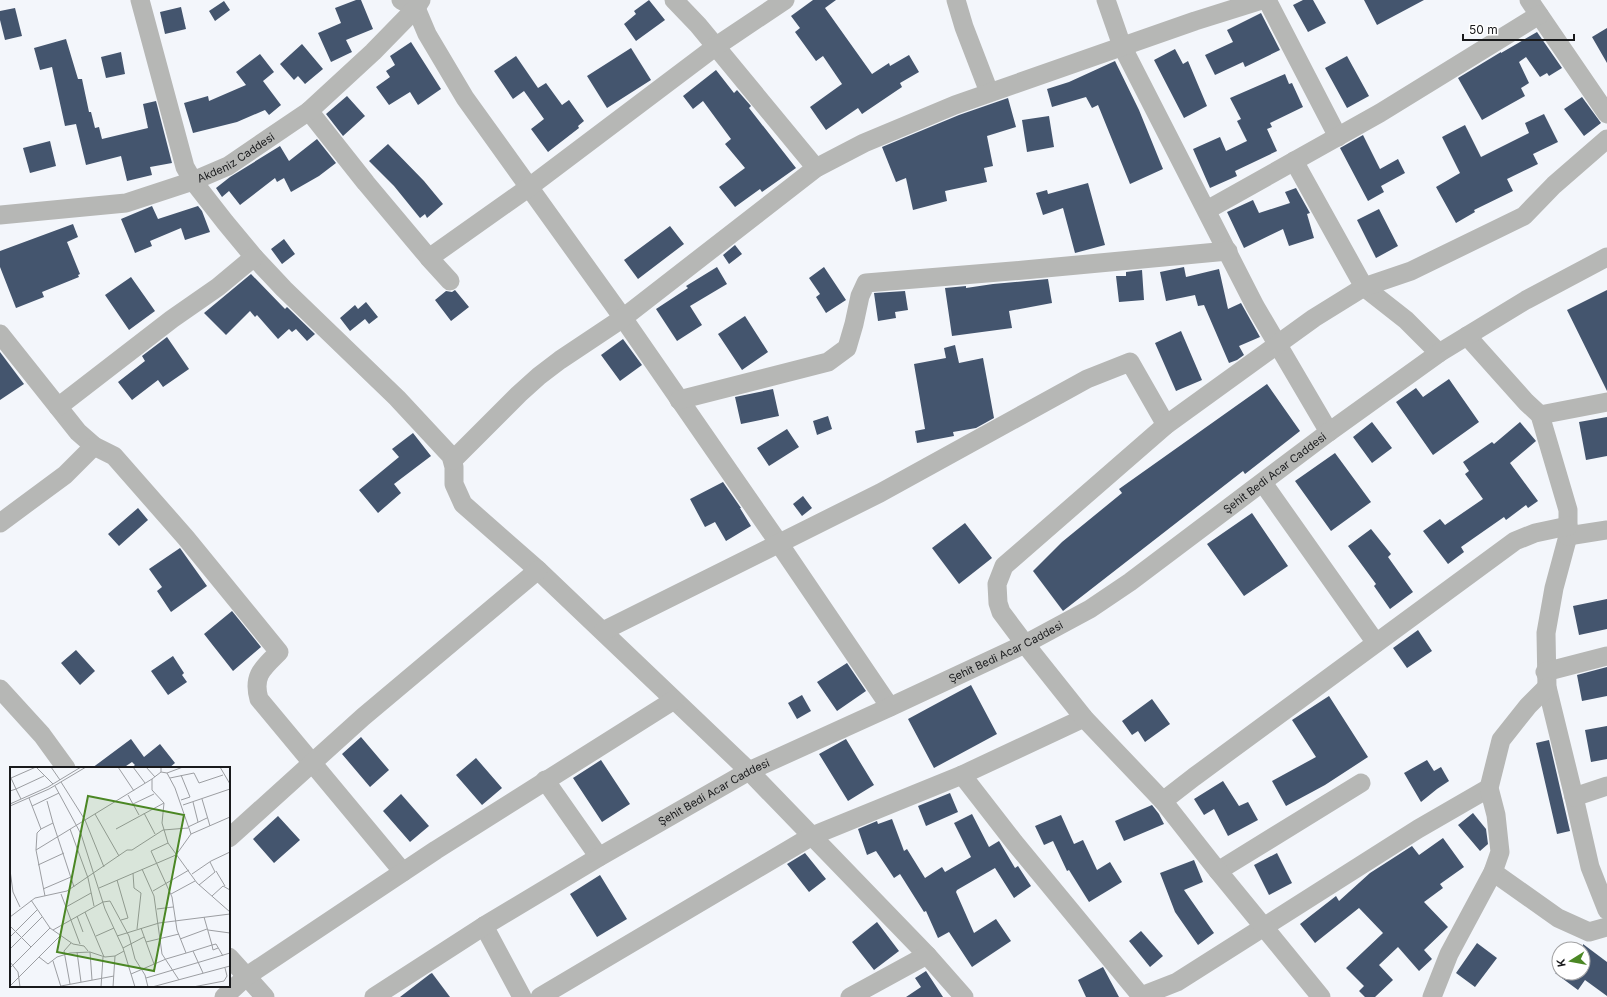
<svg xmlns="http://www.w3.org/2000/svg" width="1607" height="997" viewBox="0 0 1607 997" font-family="Inter,sans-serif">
<rect width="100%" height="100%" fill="#f3f6fb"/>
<path fill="#44556e" d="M356 0H361L373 29 346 40 352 52 331 62 318 33 341 23 335 8Z
M649 0 665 20 636 41 624 24 636 14 634 11Z
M813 0H836L825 8 872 74 889 63 890 66 909 55 919 72 900 83 902 87 862 114 858 108 826 130 810 107 842 84 823 56 816 61 795 32 800 28 791 16Z
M1303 0H1313L1326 23 1308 32 1293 5Z
M1364 0H1424L1377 25Z
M224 1 230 10 215 21 209 11Z
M181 7 186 29 165 34 160 12Z
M15 8 22 36 5 40 0 20V11Z
M1261 13 1280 50 1245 67 1243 62 1215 75 1205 55 1233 42 1227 30Z
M1607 28V63L1592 37Z
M1537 32 1562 68 1549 76 1547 73 1540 77 1526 57 1519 62 1529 83 1521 88 1525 96 1482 120 1458 78 1501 52V53Z
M66 39 78 79H82L89 112H91L95 128 99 127 102 139 148 128 143 104 156 101 172 163 150 167 152 175 127 181 121 156 86 165 76 124 65 126 52 67 40 70 34 48Z
M411 42 441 89 418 105 410 92 389 105 376 87 390 77 386 71 395 65 390 56Z
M302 44 323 69 305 84 298 76 294 80 280 64Z
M631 48 651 80 607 108 587 76Z
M1175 49 1183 64 1188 61 1207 106 1184 118 1154 60Z
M121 52 125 74 106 78 101 57Z
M260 54 274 72 263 81 281 105 269 115 265 110 237 122 193 133 184 103 208 96 209 101 246 85 236 72Z
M516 56 538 88 546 83 562 105 569 100 584 121 578 126 579 128 548 152 531 129 544 119 524 91 513 99 494 71Z
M1347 56 1369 96 1347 108 1325 68Z
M1115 61 1139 110 1163 169 1130 184 1098 105 1092 108 1086 97 1052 107 1047 89 1069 82Z
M716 70 734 93 737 90 751 106 749 108 796 168 762 192 760 189 735 207 719 187 745 168 725 144 731 139 703 101 693 109 683 96Z
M1285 74 1289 84 1292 83 1303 107 1270 123 1272 127 1267 129 1277 151 1235 171 1237 176 1210 188 1193 149 1220 137 1226 151 1247 141 1237 121 1241 119 1230 98Z
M347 96 365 116 343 136 326 114Z
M1582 97 1601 123 1584 136 1564 109Z
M1008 98 1016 127 987 136 993 166 984 168 987 182 945 191 947 201 913 210 906 178 896 182 882 147 959 115Z
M1544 114 1558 142 1533 154 1538 164 1507 179 1513 191 1474 210 1475 212 1456 223 1436 187 1460 173 1442 137 1465 125 1481 157 1529 133 1525 123Z
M1049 116 1054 147 1027 152 1022 120Z
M1363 135 1380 169 1398 159 1405 173 1381 186 1384 192 1368 201 1340 148Z
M317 139 336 163 319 176 291 192 284 178 277 182 275 178 240 205 229 191 222 197 216 188 230 177 280 146 289 161Z
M50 141 56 166 30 173 23 148Z
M388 144 424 181 443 204 427 218 425 214 420 218 394 186 369 161Z
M1088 183 1105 245 1075 253 1063 208 1043 215 1036 193 1047 190 1048 194Z
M1296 188 1310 213 1307 214 1314 238 1289 246 1283 229 1244 248 1227 212 1253 200 1259 213 1290 203 1285 192Z
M152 206 158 219 198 206 202 211 210 232 185 240 181 228 150 241 152 246 135 253 121 219Z
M1379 209 1398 246 1376 258 1357 220Z
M73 224 78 237 67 242 80 274 78 275 79 277 42 292 44 297 16 308 0 267V251Z
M670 226 684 244 638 279 624 260Z
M284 239 295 254 282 264 271 249Z
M735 245 742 254 729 264 723 255Z
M717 267 727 284 690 306 702 325 677 341 656 309 688 288 686 286Z
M824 267 846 300 826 313 816 297 820 294 809 278Z
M1184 267 1186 277 1219 269 1228 309 1241 303 1260 337 1239 346 1244 355 1237 360 1229 363 1204 305 1198 306 1195 295 1166 301 1160 272Z
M1142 270 1144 300 1119 302 1116 276H1126V272Z
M251 274 285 309 287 307 315 334 307 341 296 329 292 332 289 329 278 339 257 315 255 317 250 311 226 335 204 313Z
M131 277 155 311 129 330 105 295Z
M1048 279 1052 303 1009 311 1012 328 952 336 945 288 966 286V288L993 284Z
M455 290 469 307 451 321 435 300 446 291 452 292Z
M1607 290V391L1567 310Z
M905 291 908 310 895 312 896 318 878 321 874 293Z
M366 302 378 317 369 324 365 319 350 331 340 318 355 305 358 309Z
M745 316 768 352 742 370 718 334Z
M1181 331 1202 380 1176 391 1155 343Z
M167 337 189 369 163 387 158 380 132 400 118 382 145 361 142 356Z
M623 339 642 365 620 381 601 355Z
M955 345 959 363 983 358 994 418 976 428 953 432 954 436 917 443 915 431 925 429 914 364 946 358 944 348Z
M0 352 24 384 0 400Z
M1449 379 1479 422 1433 455 1396 402 1416 388 1423 397Z
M1267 384 1300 431 1245 474 1243 471 1063 611 1033 571 1062 542 1122 493 1119 489Z
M773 389 779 416 741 424 735 397Z
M828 416 832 429 817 435 813 421Z
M1607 417V456L1586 460 1579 422Z
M1372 422 1392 448 1372 463 1353 437Z
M1520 422 1536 441 1510 463 1538 501 1528 508 1526 505 1506 520 1504 517 1461 547 1464 552 1448 564 1423 531 1440 519 1445 525 1483 499 1465 474 1469 471 1463 462 1492 442 1494 444Z
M787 429 799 447 769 466 757 448Z
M413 433 431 456 394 484 401 493 378 513 359 490 399 457 392 449Z
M1335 453 1371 502 1331 531 1295 481Z
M723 482 741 508H740L751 526 726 541 715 522 705 527 690 499Z
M803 496 812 508 802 516 793 504Z
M138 508 148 520 119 546 108 534Z
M1252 513 1288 566 1244 596 1207 544Z
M965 523 992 558 959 584 932 548Z
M1371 529 1391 554 1388 557 1413 592 1390 609 1374 586 1376 584 1348 546Z
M180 548 207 586 171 612 157 591 162 587 149 569Z
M1607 599V629L1579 635 1573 606Z
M232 611 261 647 233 671 204 634Z
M1418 630 1432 651 1407 668 1393 648Z
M76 650 95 671 80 685 61 663Z
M173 656 184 673 182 675 187 682 168 695 151 671Z
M847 663 866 691 837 711 817 682Z
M1607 667V696L1582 701 1577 675Z
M971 685 997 734 934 768 908 719Z
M802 695 811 711 797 719 788 703Z
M1329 696 1368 757 1325 785 1286 806 1272 781 1316 757 1292 720Z
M1152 699 1170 724 1145 742 1138 731 1132 735 1122 721Z
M1607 726V759L1591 762 1585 730Z
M361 737 389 770 370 787 342 754Z
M131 739 144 757 160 744 175 763 169 768H131L135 765 132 762 123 768H92Z
M846 739 874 785 848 801 819 754Z
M1549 740 1570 831 1557 834 1536 743Z
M476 758 502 788 482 805 456 775Z
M601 760 630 804 602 822 573 778Z
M1427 760 1434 771 1441 767 1449 781 1437 789 1421 802 1404 773Z
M1223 781 1239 806 1248 802 1258 820 1228 836 1214 809 1204 815 1194 799Z
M950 793 958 812 926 826 918 806Z
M401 794 429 826 410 842 383 811Z
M1152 805 1159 814 1164 824 1124 841 1115 821Z
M1473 813 1486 829 1488 844 1480 851 1458 825Z
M972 814 989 847 999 841 1015 868 1018 866 1031 886 1014 898 995 868 957 890 956 892 974 933 996 919 1011 941 972 967 949 932 938 938 926 911 924 912 900 874 894 878 876 851 867 855 858 829 877 821 878 824 892 819 904 851 907 849 925 878 942 867 945 872 971 857 954 823Z
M1061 815 1074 844 1083 840 1097 870 1110 862 1122 882 1089 902 1069 870 1067 871 1053 841 1044 845 1035 826Z
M278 816 300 840 274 863 253 839Z
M1443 838 1464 867 1440 884 1443 888 1424 902 1448 927 1424 950 1432 959 1419 971 1398 947 1379 965 1393 980 1375 997H1365L1359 991 1364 986 1346 968 1383 933 1359 908 1315 943 1300 924 1336 896 1339 901 1370 873 1412 846 1419 855Z
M805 853 826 879 809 892 787 864Z
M1277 853 1292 883 1269 895 1254 865Z
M1194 860 1203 882 1184 890 1214 933 1198 945 1175 912 1160 873Z
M600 875 627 919 597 937 570 894Z
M877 922 899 951 874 970 852 942Z
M1141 931 1163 956 1150 967 1129 941Z
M1477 943 1497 958 1475 987 1456 973Z
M1583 944 1607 962V996L1585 980 1578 990 1555 973H1583Z
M1103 967 1119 997H1086L1078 980Z
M926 971 943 997H906L921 987 915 978Z
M432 973 450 997H400L430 974Z"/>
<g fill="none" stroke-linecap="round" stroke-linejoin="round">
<g stroke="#b6b7b5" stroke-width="19">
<path d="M140 0 185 167 193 181 225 222 254 257 284 289 397 398 451 456 454 467V484L463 504 538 570 749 771 927 955 964 997"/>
<path d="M401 0 416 8 427 34 465 98 623 318 778 542 890 707"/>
<path d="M674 0 698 25 816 168"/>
<path d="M956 0 964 27 989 92"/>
<path d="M1106 0 1122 46 1255 306 1329 432"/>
<path d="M1267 0 1338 137"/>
<path d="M1529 0 1607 114"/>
<path d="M309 111 366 183 429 258 528 188 715 47 785 0"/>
<path d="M1294 161 1364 287 1406 320 1439 353"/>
<path d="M1207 210 1380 113 1539 15"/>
<path id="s1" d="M0 215 126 203 193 181 228 166 309 111 373 52 416 8 421 0"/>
<path d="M429 258 450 281"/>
<path d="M0 334 78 432 94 446 114 456 186 538 279 652C264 667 252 675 259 699L403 872"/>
<path d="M1467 336 1526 402 1540 415 1568 510V536L1554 588 1546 633 1547 687 1574 797 1590 867 1607 910"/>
<path d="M679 400 828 362 847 348 854 324 860 296 866 283 1024 270 1228 251"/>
<path d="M58 407 172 319 218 287 254 257"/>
<path d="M1540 415 1607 402"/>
<path d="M453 460 519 394 539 376 560 360 623 318 816 168 864 143 955 105 1195 21 1262 0"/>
<path d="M1263 483 1376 643"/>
<path d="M0 523 65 475 94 446"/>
<path d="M1568 536 1607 530"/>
<path d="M603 631 880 493 1087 379 1130 362 1166 425"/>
<path d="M1545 672 1607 656"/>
<path d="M0 689 42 735 66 768"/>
<path d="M962 775 1014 842 1141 996 1177 982 1418 829 1489 788"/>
<path d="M545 780 599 857"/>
<path d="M1574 797 1607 786"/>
<path d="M1163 801 1194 777 1515 541 1535 533 1568 526"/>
<path d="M229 838 363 717 538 570"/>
<path d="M1218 871 1361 783"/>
<path d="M1493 872 1558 918 1589 932 1607 927"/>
<path d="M484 926 522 997"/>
<path d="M229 957 265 997"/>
<path d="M224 997 247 976 436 850 674 700"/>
<path id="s2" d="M374 997 484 926 599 857 749 771 890 707 1025 644 1090 609 1130 582 1329 432 1439 353 1526 300 1607 257"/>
<path d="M540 997 812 836 962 775 1084 718"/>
<path d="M850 997 927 955"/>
<path d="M1321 997 1218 871 1163 801 1084 718 1025 644 1001 612 998 603 997 584 1004 566 1166 425 1314 318 1364 287 1411 271 1524 216 1554 185 1607 139"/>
<path d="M1432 997 1449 954 1493 872 1500 852 1496 815 1489 788 1501 740 1528 706 1547 687"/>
</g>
</g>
<g text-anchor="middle" stroke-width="4" stroke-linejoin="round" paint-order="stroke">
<g font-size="11" fill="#191a1c" stroke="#fff">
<text dy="4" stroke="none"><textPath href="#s1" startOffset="246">Akdeniz Caddesi</textPath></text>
<text dy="4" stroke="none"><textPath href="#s2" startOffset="1045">Şehit Bedi Acar Caddesi</textPath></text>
<text dy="4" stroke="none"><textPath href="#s2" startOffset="721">Şehit Bedi Acar Caddesi</textPath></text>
<text dy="4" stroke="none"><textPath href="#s2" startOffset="397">Şehit Bedi Acar Caddesi</textPath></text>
</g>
</g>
<g transform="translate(10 767)">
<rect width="220" height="220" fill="#f3f6fb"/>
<path fill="none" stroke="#9c9ea2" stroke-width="1" d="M41 0 50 13M108 0 124 24M123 0 135 16M136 0 145 10M151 0V5L142 12V23L154 36 152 56 158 76 187 116 220 145M210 0 220 17M151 5 157 6 165 21 181 67M157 6 173 0M34 9 6 22 1 11 26 0 43 17M160 11 184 6 189 16 213 8M51 15 75 53 94 100M45 19 71 67 95 142 113 181 125 220M0 24 6 22 11 32M118 28 129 48M19 31 31 62 43 56 64 120M192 32 200 59M171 33 180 30 171 8M37 34 43 56M183 35 188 55M0 37 38 20 71 0M123 37 144 27M173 38 220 22M0 39 39 22 76 0M22 39 49 26M134 46 145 67M85 47 109 89M178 60 197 51M60 62 78 111 84 139M106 62 154 36M158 76 141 84 162 130 167 163 176 186M26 83 27 66 31 62M28 98 54 86M132 102 144 129 152 187 169 213M0 103 3 125 10 140M206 104 215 119M123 106 124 121 131 126 127 162M182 107 201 94 220 85M107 113 118 151 111 153M189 118 205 105 200 95M89 121 166 88 181 67 220 50M33 122 61 110M143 124 179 103M51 127 56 140M161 127 185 114M35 129 26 83 142 12M202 129 213 119 220 123M21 133 40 161 63 177 74 179 78 184M147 142 163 140M75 145 94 190M67 149 73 165M0 150 25 131 57 124 117 83H122L153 63 178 61M194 150 202 178 206 177 213 189M0 159 21 180M131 161 144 197M43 163 93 135 100 134 119 169 125 192 135 208 138 220M198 163 220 166M86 169 104 161M107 169 149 156 220 147M0 170 27 143M170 172 197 162M136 175 169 167M70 177 56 140 81 126M113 181 134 170M0 182 32 150M183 184 202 178 203 183 208 181M67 185 71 215M80 185 82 213M29 190 38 197 47 190 60 186 80 185 95 190 105 189 114 184M43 194 51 220M0 195 8 205 10 220M0 201 40 161M121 207 156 192 183 184 193 206M136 211 220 186M60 217 54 184 61 176M0 219 51 168M51 219 104 209M91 220 93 190M103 220 105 189M142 220 220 199M183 220 214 214 217 209 215 201"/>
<path fill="#4b8724" fill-opacity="0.15" stroke="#4b8724" stroke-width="2" d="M78 29 174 48 144 204 47 185Z"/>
<rect width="220" height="220" fill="none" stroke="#191a1c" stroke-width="2"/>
</g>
<g transform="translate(1571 961) rotate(259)"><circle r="19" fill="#ffffff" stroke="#a3a3a4"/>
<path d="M0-3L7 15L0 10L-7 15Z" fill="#4b8724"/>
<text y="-6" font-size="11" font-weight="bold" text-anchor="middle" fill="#191a1c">K</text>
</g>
<path d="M1463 34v6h111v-6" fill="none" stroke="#191a1c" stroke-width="2"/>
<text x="1469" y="34" font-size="12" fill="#191a1c" stroke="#ffffff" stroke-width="3" paint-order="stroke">50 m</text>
</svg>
